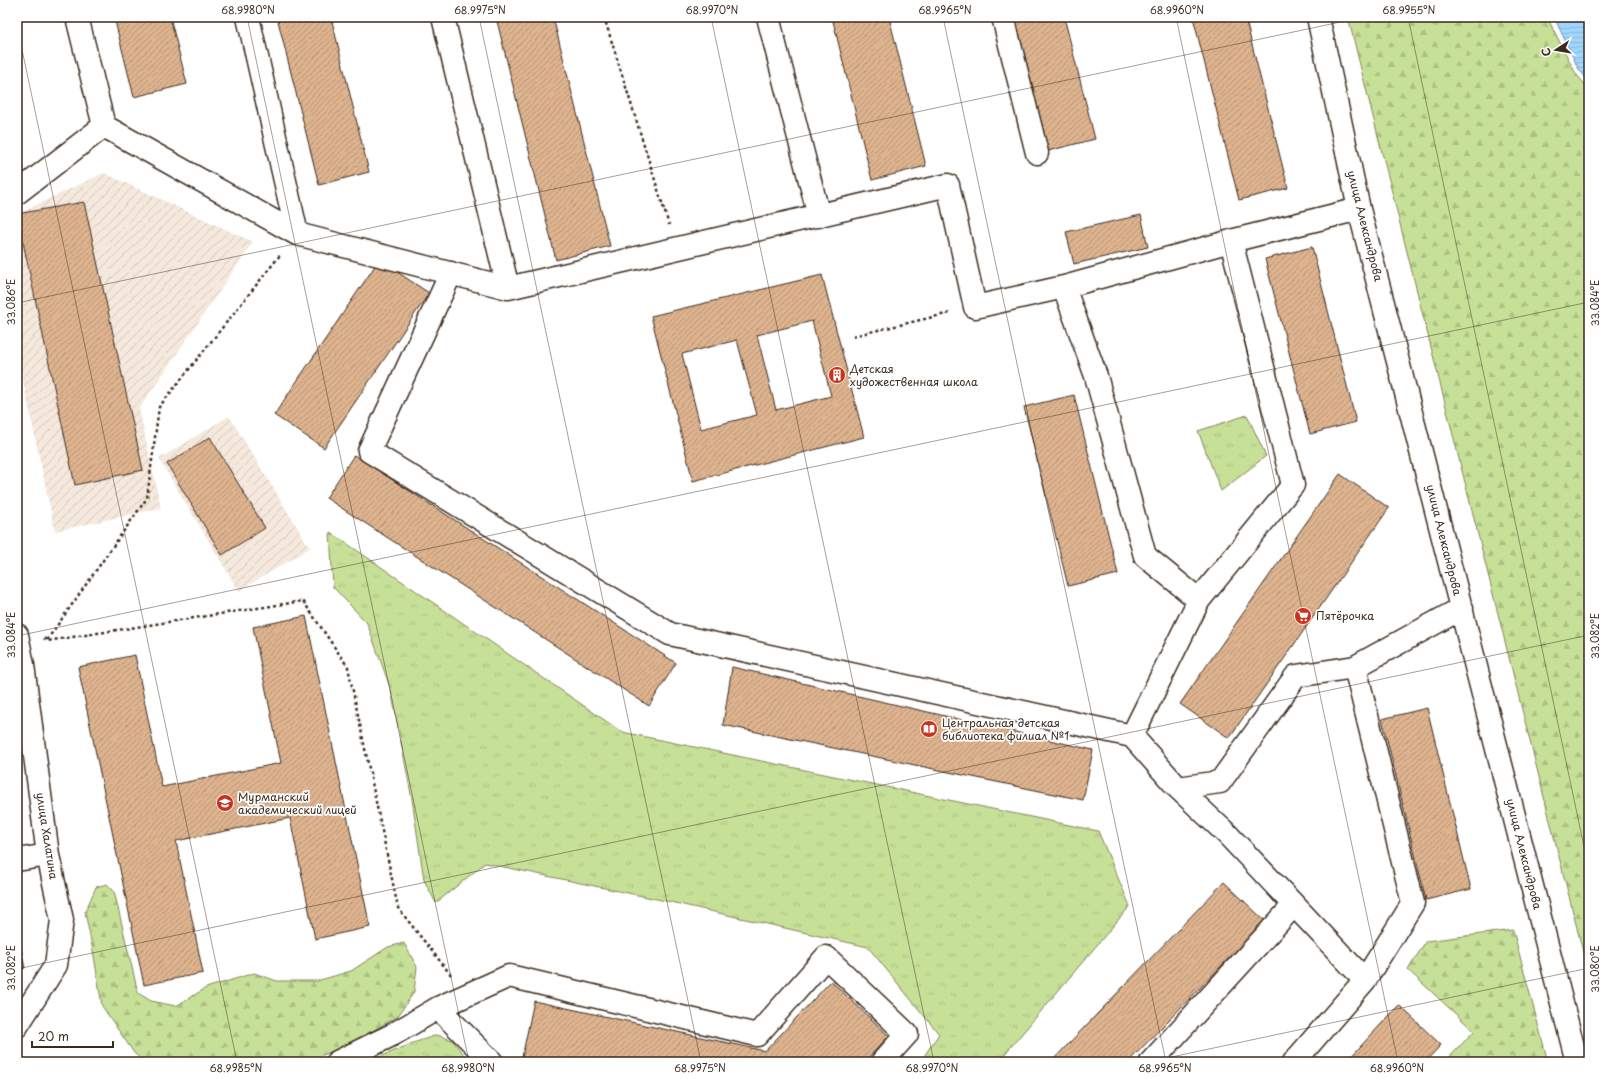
<svg xmlns="http://www.w3.org/2000/svg" width="1606" height="1079" viewBox="0 0 1606 1079" font-family="'Playpen Sans',sans-serif">
<defs>
<pattern id="industrial-furrows" width="10" height="10" patternUnits="userSpaceOnUse"><rect width="10" height="10" fill="#f5e8dd"/><path d="M-1 1l2-2M0 10L10 0M9 11l2-2" fill="none" stroke="#d3c7bd"/></pattern>
<pattern id="grass-tufts" width="24" height="20" patternUnits="userSpaceOnUse"><rect width="24" height="20" fill="#c7e097"/><path d="M3 7l-1-3M5 7V3M7 7l1-3M15 17l-1-3M17 17v-4M19 17l1-3" fill="none" stroke="#acc082"/></pattern>
<pattern id="forest-firs" width="22" height="20" patternUnits="userSpaceOnUse"><rect width="22" height="20" fill="#c7e097"/><path d="M5 1l3.5 6h-7zM16 11l3.5 6h-7z" fill="#acc082"/></pattern>
<pattern id="water-rules" width="6" height="5" patternUnits="userSpaceOnUse"><rect width="6" height="5" fill="#9fd6fe"/><path d="M0 2.5h6" fill="none" stroke="#8ab8d9"/></pattern>
<pattern id="building-hatch" width="6" height="6" patternUnits="userSpaceOnUse"><rect width="6" height="6" fill="#deb48f"/><path d="M-1 1l2-2M0 6l6-6M5 7l2-2" fill="none" stroke="#b59374"/></pattern>
</defs>
<rect width="100%" height="100%" fill="#fff"/>
<filter id="ink" filterUnits="userSpaceOnUse"><feTurbulence type="fractalNoise" baseFrequency=".025" numOctaves="2"/><feDisplacementMap in="SourceGraphic" scale="8" xChannelSelector="R" yChannelSelector="G"/><feConvolveMatrix kernelMatrix="1 2 1 2 8 2 1 2 1" color-interpolation-filters="sRGB"/></filter>
<g filter="url(#ink)">
<path fill="url(#industrial-furrows)" d="M104 173 253 242 139 409 161 508 55 531 17 352V214Z
M229 416 310 548 239 591 159 459Z"/>
<path fill="url(#grass-tufts)" stroke="#81855a" d="M1247 415 1266 456 1221 491 1198 431Z
M330 532 622 732 1098 831 1130 906 998 1062H920L939 1034 868 947 666 901 485 863 436 903 424 880 412 799 391 690 367 623 333 587Z
M437 1035 452 1040 470 1062H368L413 1043Z"/>
<path fill="url(#forest-firs)" stroke="#81855a" d="M1348 17H1547L1576 74 1589 89V976Z
M107 884 114 891 138 993 151 1001 176 1006 206 988 254 973 277 981H317L351 971 388 947 404 943 417 967 414 992 398 1016 374 1030 336 1050 304 1062H144L134 1053 102 1006 94 956 85 912 96 887Z
M1513 930 1548 1062H1445L1474 1031 1408 970 1426 941Z"/>
<path fill="url(#water-rules)" stroke="#7791a4" d="M1554 17H1589V82L1578 68Z"/>
<path fill="url(#building-hatch)" stroke="#3b2a1e" fill-rule="evenodd" d="M114 17H170L187 84 134 97Z
M277 17H331L369 172 319 185Z
M496 17H553L610 246 556 260Z
M832 17H889L926 166 872 180Z
M1010 17H1064L1095 139 1044 152Z
M1193 17H1245L1288 188 1239 200Z
M84 202 143 470 75 485 17 214Z
M1141 215 1148 247 1074 264 1066 232Z
M1312 247 1356 422 1310 434 1265 259Z
M379 260 429 293 324 448 274 415Z
M822 275 864 437 693 481 651 316ZM812 321 831 396 776 410 757 335ZM737 340 757 415 701 429 682 354Z
M1074 395 1118 574 1068 586 1024 407Z
M210 437 265 528 222 555 167 464Z
M354 455 676 663 649 706 326 498Z
M1340 474 1389 508 1229 738 1180 704Z
M306 616 370 927 315 939 290 818 176 841 203 973 144 985 78 667 135 655 162 787 281 763 253 627Z
M732 667 1093 750 1083 800 723 725Z
M1427 708 1471 889 1426 900 1382 719Z
M1224 882 1265 921 1128 1062H1051Z
M17 929 25 968 17 970Z
M831 981 889 1036 864 1062H521L534 1001 765 1051Z
M1399 1005 1441 1045 1425 1062H1346Z"/>
<g fill="none" stroke-linecap="round" stroke-linejoin="round">
<g stroke="#3b2a1e" stroke-width="25">
<path id="minor" d="M77 17 104 126 297 234 508 288 948 185 975 307 1064 287 1231 241 1359 209
M248 17 297 234
M443 17 508 288
M768 17 819 216
M1003 17 1037 153
M1318 17 1359 209 1577 1062
M17 193 104 126
M451 273 369 451 670 634 1132 736 1178 788 1227 834 1365 980 1294 1062
M1064 287 1096 376 1145 556 1199 600
M17 635 23 665 48 855 62 920 56 965 17 1026
M1355 667 1462 608
M1132 736 1199 600 1293 485 1231 241
M1178 788 1220 782 1296 676 1355 667 1413 903 1365 980
M17 860 48 855
M438 1008 492 1062
M337 1062 392 1035 438 1008 509 976 757 1035 826 957 907 1034 882 1062
M1151 1062 1294 905"/>
</g>
<path stroke="#3b2a1e" stroke-width="2.5" stroke-dasharray="3 3" stroke-linecap="butt" d="M604 17 669 225
M853 336 950 313
M44 638 47 641 303 601 348 667 398 908 451 975
M47 640 147 498 159 407 281 254"/>
<use href="#minor" stroke="#fff" stroke-width="22"/>
</g>
</g>
<path fill="none" stroke="#3b2a1e" stroke-width="1" stroke-opacity="0.45" d="M247 17 469 1062M479 17 701 1062M711 17 934 1062M943 17 1166 1062M1176 17 1398 1062M1408 17 1589 870M17 26 237 1062M17 303 1364 17M17 636 1589 302M17 969 1589 635M1148 1062 1589 968"/>
<defs>
<g id="building-disc" transform="scale(0.9)"><circle r="9.5" fill="#c8321e" stroke="#fff"/><path d="M-4-6H4V6H1V3H-1V6H-4ZM-2.5-4.3h1.7v1.8h-1.7ZM.8-4.3h1.7v1.8H.8ZM-2.5-1h1.7V.8h-1.7ZM.8-1h1.7V.8H.8Z" fill="#fff"/></g>
<g id="supermarket-disc" transform="scale(0.9)"><circle r="9.5" fill="#c8321e" stroke="#fff"/><path d="M-6-5.5h2.5l.6 2H6L4.5 2H-2.5L-4.4-4H-6ZM-1.5 3.2a1.3 1.3 0 1 0 .1 0ZM3 3.2a1.3 1.3 0 1 0 .1 0Z" fill="#fff"/></g>
<g id="library-disc" transform="scale(0.9)"><circle r="9.5" fill="#c8321e" stroke="#fff"/><path d="M-6-4Q-3-5.5-.7-3.5V5Q-3 3-6 4ZM6-4Q3-5.5 .7-3.5V5Q3 3 6 4Z" fill="#fff"/></g>
<g id="school-disc" transform="scale(0.9)"><circle r="9.5" fill="#c8321e" stroke="#fff"/><path d="M0-5L7-2L0 1L-7-2ZM-4 1L0 2.5L4 1V4Q0 6-4 4Z" fill="#fff"/></g>
</defs>
<g fill-rule="evenodd">
<use href="#building-disc" x="837" y="375"/>
<use href="#supermarket-disc" x="1303" y="616"/>
<use href="#library-disc" x="929" y="729"/>
<use href="#school-disc" x="225" y="803"/>
</g>
<g text-anchor="middle" stroke-width="3.5" stroke-linejoin="round" paint-order="stroke">
<g font-size="11" fill="#3b2a1e" stroke="#fff">
<text transform="translate(1365 226) rotate(76)" y="4">улица Александрова</text>
<text transform="translate(1444 540) rotate(76)" y="4">улица Александрова</text>
<text transform="translate(47 836) rotate(81)" y="4">улица Халатина</text>
<text transform="translate(1524 854) rotate(76)" y="4">улица Александрова</text>
</g>
<g font-size="11" fill="#3b2a1e" stroke="#fff" text-anchor="start">
<text x="850" y="373">Детская<tspan x="850" dy="13">художественная школа</tspan></text>
<text x="1316" y="620">Пятёрочка</text>
<text x="942" y="727">Центральная детская<tspan x="942" dy="13">библиотека филиал №1</tspan></text>
<text x="238" y="801">Мурманский<tspan x="238" dy="13">академический лицей</tspan></text>
</g>
</g>
<rect width="1606" height="1079" fill="none" stroke="#fff" stroke-width="44"/>
<g transform="translate(1556 50) rotate(258)" stroke="#ffffff" stroke-width="3" paint-order="stroke">
<path d="M0-3L7 15L0 10L-7 15Z" fill="#3b2a1e"/>
<text y="-6" font-size="11" font-weight="bold" text-anchor="middle" fill="#3b2a1e">С</text>
</g>
<path d="M32 1041v6h81v-6" fill="none" stroke="#3b2a1e" stroke-width="2"/>
<text x="38" y="1041" font-size="12" fill="#3b2a1e" stroke="#ffffff" stroke-width="3" paint-order="stroke">20 m</text>
<rect x="22" y="22" width="1562" height="1035" fill="none" stroke="#3b2a1e" stroke-width="1.5"/>
<g font-size="10" text-anchor="middle" fill="#3b2a1e">
<text x="248" y="14">68.9980°N</text>
<text x="480" y="14">68.9975°N</text>
<text x="712" y="14">68.9970°N</text>
<text x="945" y="14">68.9965°N</text>
<text x="1177" y="14">68.9960°N</text>
<text x="1409" y="14">68.9955°N</text>
<text transform="translate(11 302) rotate(-90)" y="4">33.086°E</text>
<text transform="translate(1595 303) rotate(-90)" y="4">33.084°E</text>
<text transform="translate(11 635) rotate(-90)" y="4">33.084°E</text>
<text transform="translate(1595 636) rotate(-90)" y="4">33.082°E</text>
<text transform="translate(11 968) rotate(-90)" y="4">33.082°E</text>
<text transform="translate(1595 969) rotate(-90)" y="4">33.080°E</text>
<text x="236" y="1072">68.9985°N</text>
<text x="468" y="1072">68.9980°N</text>
<text x="700" y="1072">68.9975°N</text>
<text x="932" y="1072">68.9970°N</text>
<text x="1165" y="1072">68.9965°N</text>
<text x="1397" y="1072">68.9960°N</text>
</g>
</svg>
